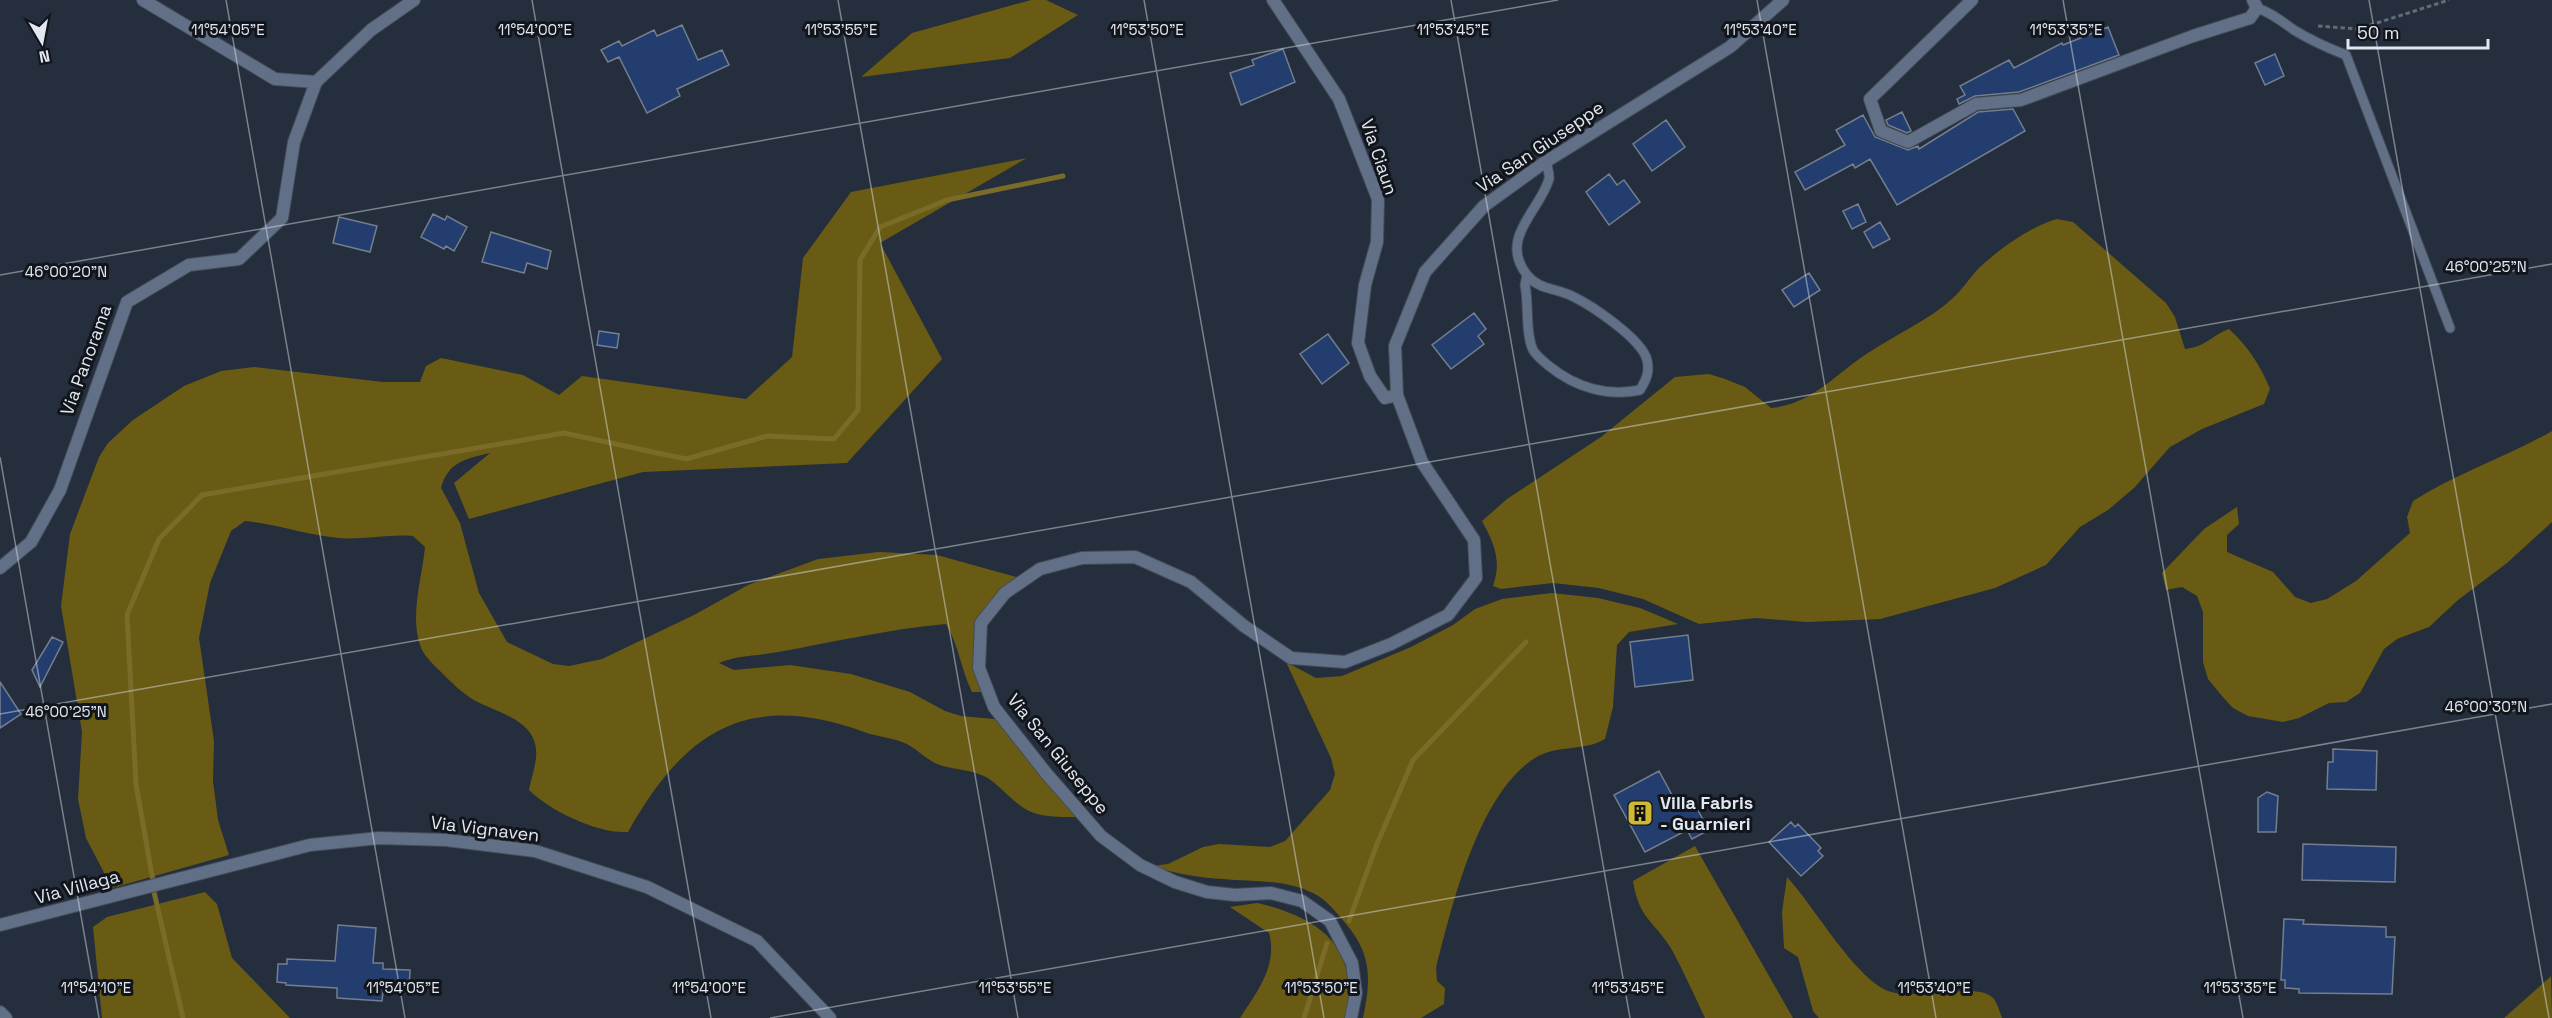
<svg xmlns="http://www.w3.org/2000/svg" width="2552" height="1018" viewBox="0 0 2552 1018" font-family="'Space Grotesk',sans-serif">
<rect width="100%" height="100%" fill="#252e3c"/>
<path fill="#695b13" d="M1031 0H1046L1078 15 1010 58 861 77 912 33Z
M1027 158 880 243 942 359 847 463 643 472 469 519 454 483 490 453C465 459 448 462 441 488L460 523 479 593 507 642 553 664 569 666 602 659 694 615 748 585 818 559 879 552 937 555 1027 580 1013 590 979 632 989 692H972C961 670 959 645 946 624 889 629 834 642 778 652 758 656 737 655 719 663L734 670 790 665 851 674 910 692 945 711 961 716 1005 720 1079 817C1063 817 1044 818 1029 811 1013 803 1001 786 986 777 971 769 953 770 937 764 926 759 918 750 907 744 894 738 880 737 867 733 750 690 686 728 628 832 598 834 550 811 529 790 531 779 535 768 536 758 540 720 499 714 474 700 462 693 452 683 442 673 435 666 425 657 421 648 409 617 422 579 425 547L413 536C388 534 363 540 338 538 306 535 276 524 245 521L231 531 210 583 199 638 214 741 213 781 218 820 229 855 112 888 86 838 78 799 82 732 61 606 70 534 99 457 108 443 133 420 184 386 221 371 254 367 383 382H420L426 366 441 358 523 375 559 395 582 376 746 399 792 357 803 258 851 192Z
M2057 219 2073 222 2166 303 2175 317 2185 349C2205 347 2211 336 2229 329 2247 345 2261 366 2270 389L2264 404 2202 429 2170 447 2134 488 2108 510 2080 527 2046 565 1995 588 1880 619 1807 622 1756 618 1699 624 1643 599 1599 588 1553 583 1501 589 1493 586C1502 561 1494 543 1482 521L1507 499 1601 437 1675 377 1709 374 1725 379 1745 387 1771 408C1813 404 1835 374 1868 353 1896 334 1928 321 1953 298 1963 289 1970 277 1980 267 1998 250 2033 225 2057 219Z
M2552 431V522L2507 563 2458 600 2429 627 2397 639 2384 649 2360 693 2346 702 2329 703 2299 718 2283 722 2248 716 2233 708 2222 696 2208 679 2203 662V612L2197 596 2182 587 2166 590 2162 573 2204 529 2237 507 2239 524 2227 535V552L2273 572 2295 597 2311 603 2327 599 2356 581 2410 533 2407 517 2413 501C2457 473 2507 457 2552 431Z
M1552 593 1598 598 1640 608 1678 624 1629 632 1617 645 1613 707 1605 739C1583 752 1557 744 1535 758 1478 794 1452 906 1436 968L1437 981 1445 988 1444 1004 1421 1018H1363C1371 981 1372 954 1346 924 1336 912 1327 900 1313 893 1285 879 1253 882 1223 879 1199 878 1174 873 1151 866L1168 864 1203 847 1219 844 1270 847 1285 841 1330 790 1335 774 1331 758 1286 662 1316 678 1342 676 1411 647 1453 625 1475 609 1502 599Z
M1695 846 1793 1018H1705C1694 995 1684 972 1672 950 1655 921 1639 920 1633 881Z
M1787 877C1814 906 1854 977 1888 991 1915 1001 1976 982 1992 997 1997 1002 2000 1012 2002 1018H1819L1813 1011 1798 957 1784 948 1782 912Z
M205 892 217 904 232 958 290 1018H102L93 927 107 917Z
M1257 903C1319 917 1362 948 1345 1018H1240C1257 992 1278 965 1269 933L1230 907Z
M2551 976 2552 1018H2504L2548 979Z"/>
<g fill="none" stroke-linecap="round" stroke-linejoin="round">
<path stroke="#7a6c28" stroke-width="5" d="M153 881 136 784 127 615 159 539 202 495 564 433 686 459 767 436 834 439 858 410 860 260 880 227 947 200 1063 176
M154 892 183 1018
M1349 921 1377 844 1413 760 1526 642
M1304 1018 1327 943"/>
</g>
<path fill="#233e6e" stroke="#747e8f" stroke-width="1.5" d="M682 25 698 60 722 50 729 65 677 89 680 96 647 113 619 57 608 62 601 50 619 41 622 46 654 30 657 36Z
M2108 27 2119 55 2019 92 1975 96 1959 104 1957 99 1965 95 1960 86 2009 60 2014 68 2062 43 2063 45Z
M1283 49 1295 82 1241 105 1230 73 1254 65 1252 60Z
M2275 54 2284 76 2265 85 2255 63Z
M2013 109 2025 131 1897 205 1870 159 1855 168 1853 164 1805 190 1795 172 1845 145 1836 130 1863 115 1875 137 1908 150 1918 146 1919 149 1978 112Z
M1902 112 1911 131 1907 133 1888 125 1886 120Z
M1666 120 1685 147 1652 171 1633 144Z
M1609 174 1617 185 1624 180 1640 202 1609 225 1586 192Z
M1858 204 1866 222 1852 229 1843 211Z
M433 214 445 220 447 216 467 227 454 251 446 246 444 249 421 237Z
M339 217 377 226 370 252 333 243Z
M1880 222 1890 239 1873 248 1864 232Z
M491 232 551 251 547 269 527 263 524 273 482 262Z
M1809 273 1820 290 1794 307 1782 290Z
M1474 313 1486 329 1478 336 1484 344 1451 369 1432 345Z
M599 331 619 334 617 348 597 345Z
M1328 334 1349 363 1322 384 1300 354Z
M1688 635 1693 680 1635 687 1630 642Z
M52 637 63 642 40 687 32 670Z
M0 682 21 714 0 728Z
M2333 749 2377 751 2376 790 2327 789 2328 762H2333Z
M1659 771 1679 808 1692 800 1709 830 1692 839 1687 830 1645 852 1614 795Z
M2267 792 2278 796 2276 832H2258V798Z
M1791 822 1795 827 1798 824 1821 848 1818 851 1823 856 1801 876 1769 842Z
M2303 844 2396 847 2395 882 2302 880Z
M2284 919 2304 920 2303 924 2386 927V937H2395L2392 994 2299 993V989L2285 988V980H2281Z
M338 925 376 928 373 963H383V969L410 970 409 993 383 992 382 1001 337 998V988L286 985V983L277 982 278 964H287V959L335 961Z"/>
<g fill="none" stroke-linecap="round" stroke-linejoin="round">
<g stroke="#434c59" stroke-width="11">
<path id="service" d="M2257 8C2272 13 2281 21 2294 30 2310 40 2328 48 2346 55L2450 328
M1527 275 1525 285C1529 304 1525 332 1533 350 1536 355 1544 362 1549 366 1575 387 1607 397 1640 390 1646 380 1650 372 1647 360 1642 339 1591 305 1572 296 1556 288 1539 290 1527 275 1498 238 1540 211 1549 179 1550 174 1547 167 1546 161"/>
</g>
<g stroke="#434c59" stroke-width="14">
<path id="minor" d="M143 0 275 79 316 82
M1273 0 1339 99 1378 199 1377 242 1365 285 1358 343 1370 376 1385 398 1397 395
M1972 0 1870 99 1881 131 1908 142 1976 104 2021 100 2193 36 2250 18 2257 8 2253 0
M0 1012 6 1018"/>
</g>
<g stroke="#434c59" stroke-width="14">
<path id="tertiary" d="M0 568 31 542 60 490 127 302 189 265 239 259 282 218 294 142 316 82 371 30 414 0
M0 925 310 845 379 838 446 840 535 851 647 887 757 941 830 1018
M1351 1018 1356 993 1352 963 1330 921 1302 901 1271 893 1235 895 1207 892 1175 882 1140 865 1101 836 1046 773 994 707 979 668 981 623 1005 593 1040 569 1082 558 1135 557 1191 582 1244 626 1291 658 1345 662 1391 644 1448 615 1476 578 1474 540 1422 462 1397 395 1395 346 1425 272 1484 206 1542 164 1730 47 1783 0"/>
</g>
<path stroke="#636b77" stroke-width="3" stroke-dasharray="4.5 3" stroke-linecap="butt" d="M2318 26 2358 29 2449 0"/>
<use href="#service" stroke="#627087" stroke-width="9"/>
<use href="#minor" stroke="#627087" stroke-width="12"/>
<use href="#tertiary" stroke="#627087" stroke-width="12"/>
</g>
<path fill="none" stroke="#e2e8f1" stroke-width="1.5" stroke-opacity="0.45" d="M226 0 405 1018M532 0 711 1018M838 0 1018 1018M1144 0 1324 1018M1451 0 1630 1018M1757 0 1936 1018M2063 0 2243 1018M2369 0 2549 1018M0 275 1558 0M0 457 99 1018M0 714 2552 264M770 1018 2552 704"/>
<defs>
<g id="building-square" transform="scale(1.35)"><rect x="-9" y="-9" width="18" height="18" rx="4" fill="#d1b736" stroke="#12161c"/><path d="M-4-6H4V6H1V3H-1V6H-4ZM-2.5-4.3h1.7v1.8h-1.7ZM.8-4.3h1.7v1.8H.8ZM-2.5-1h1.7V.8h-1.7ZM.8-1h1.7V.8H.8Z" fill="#111"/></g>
</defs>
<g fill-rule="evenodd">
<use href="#building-square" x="1640" y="813"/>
</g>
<g text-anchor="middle" stroke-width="6" stroke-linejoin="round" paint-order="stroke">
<g font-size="18" fill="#e2e8f1" stroke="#12161c">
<text transform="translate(1540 147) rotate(-34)" y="6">Via San Giuseppe</text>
<text transform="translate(1379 157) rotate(71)" y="6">Via Ciaun</text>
<text transform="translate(86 360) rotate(-70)" y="6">Via Panorama</text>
<text transform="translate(1058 754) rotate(51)" y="6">Via San Giuseppe</text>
<text transform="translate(485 829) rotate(7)" y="6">Via Vignaven</text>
<text transform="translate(77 887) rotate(-15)" y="6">Via Villaga</text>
</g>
<g font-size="18" font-weight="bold" fill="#e2e8f1" stroke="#12161c" text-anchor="start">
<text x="1660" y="809">Villa Fabris<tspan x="1660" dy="21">- Guarnieri</tspan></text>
</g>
</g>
<g font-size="15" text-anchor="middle" fill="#e2e8f1" stroke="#12161c" stroke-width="6" stroke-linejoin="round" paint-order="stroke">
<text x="228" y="35">11°54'05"E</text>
<text x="535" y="35">11°54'00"E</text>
<text x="841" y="35">11°53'55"E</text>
<text x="1147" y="35">11°53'50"E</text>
<text x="1453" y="35">11°53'45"E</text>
<text x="1760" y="35">11°53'40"E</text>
<text x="2066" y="35">11°53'35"E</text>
<text x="2486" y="272">46°00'25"N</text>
<text x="66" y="277">46°00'20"N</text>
<text x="2486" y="712">46°00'30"N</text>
<text x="66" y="717">46°00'25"N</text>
<text x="96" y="993">11°54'10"E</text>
<text x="403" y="993">11°54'05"E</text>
<text x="709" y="993">11°54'00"E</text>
<text x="1015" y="993">11°53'55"E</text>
<text x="1321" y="993">11°53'50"E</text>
<text x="1628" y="993">11°53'45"E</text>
<text x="1934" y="993">11°53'40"E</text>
<text x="2240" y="993">11°53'35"E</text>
</g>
<g transform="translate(42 42) rotate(170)" stroke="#12161c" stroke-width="4.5" paint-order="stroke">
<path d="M0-4.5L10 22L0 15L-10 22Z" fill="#e2e8f1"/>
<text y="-9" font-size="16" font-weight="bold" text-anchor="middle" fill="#e2e8f1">N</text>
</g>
<path d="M2348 39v9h140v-9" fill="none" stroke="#e2e8f1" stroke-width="3"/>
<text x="2357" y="39" font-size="18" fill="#e2e8f1" stroke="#12161c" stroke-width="4.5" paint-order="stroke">50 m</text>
</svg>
